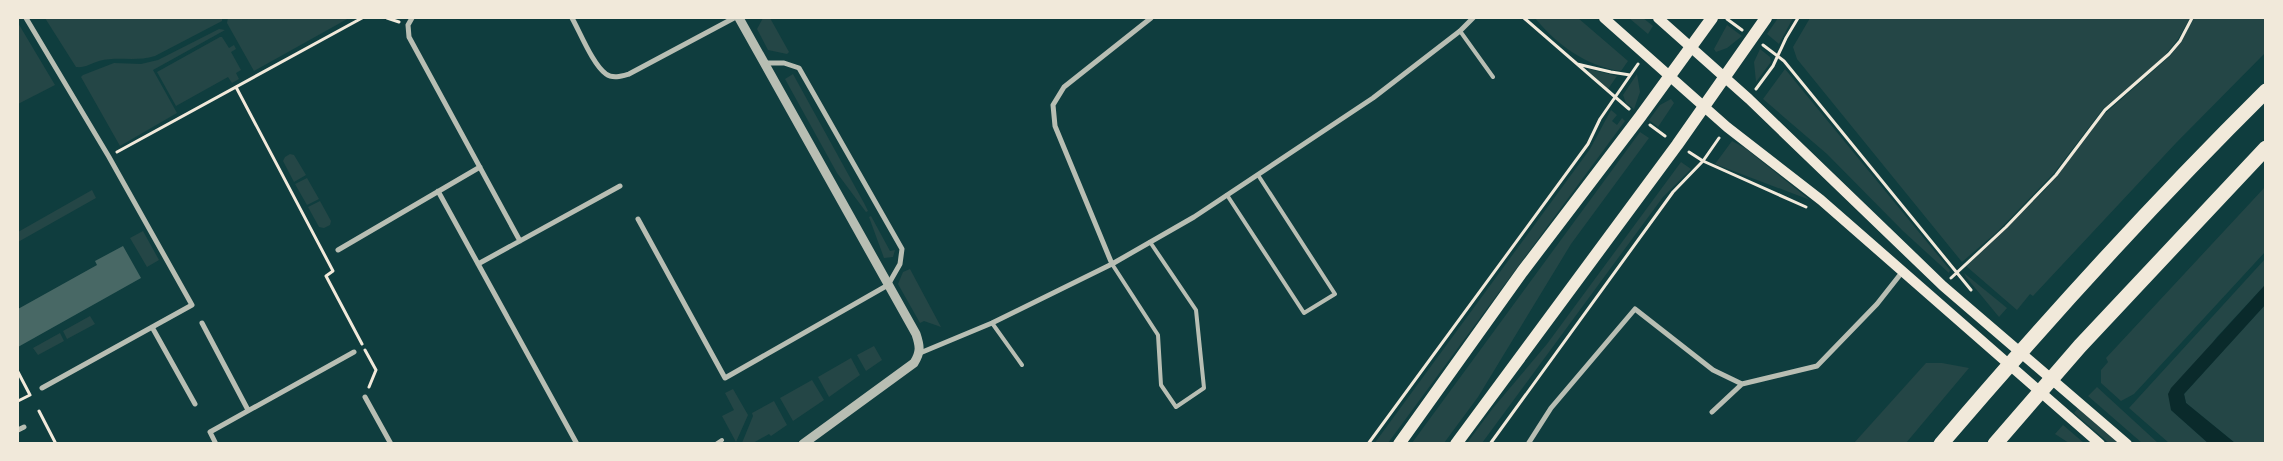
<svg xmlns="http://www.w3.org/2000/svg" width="2283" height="461" viewBox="0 0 2283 461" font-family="'IBM Plex Serif',serif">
<rect width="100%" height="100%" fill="#0f3d3e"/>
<path fill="#244646" d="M45 18H222V21L155 56C136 62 117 56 99 61 90 64 85 68 76 67Z
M228 18H349L254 71 227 23Z
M763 18H770L789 52 787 54 768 50 757 29Z
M1535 18H1578L1628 61 1621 71C1586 66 1557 45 1535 18Z
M1629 18H1643L1653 26 1648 34Z
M1778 18H1793L1779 44 1767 34Z
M1810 18H2190L2178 39 2162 59 2103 109 2054 173 1997 232 1962 262 1797 59 1793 47Z
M2194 18H2265V53L2176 143 2033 296 2030 294 2017 310 1966 266 2045 190 2099 119 2171 55 2183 38Z
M18 23 55 85 18 104Z
M1727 25 1742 36 1727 48 1716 52 1714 49Z
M219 29 225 30 153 70 177 113 120 146 81 77 83 75 114 63 141 64 158 60Z
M220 37H222L229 48 234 45 236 49 231 52 241 70 236 73 239 79 232 83 228 77 176 106 157 72Z
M1760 49 1770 57 1771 62 1756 82 1754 62Z
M1589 69 1617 76 1608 89 1588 71Z
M1785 69 1950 270 1949 273 1903 231 1827 154 1763 99Z
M793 74 864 203 868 211 866 212 837 173 785 79Z
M1637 74 1640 92 1634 109 1626 103 1623 95Z
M1671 99 1674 103 1658 127 1649 120 1660 105Z
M1611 110 1617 115 1612 121 1617 125 1622 118 1625 121 1388 443 1374 444 1590 149Z
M1640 132 1649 138 1571 244 1478 397 1444 443H1412Z
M1732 141 1745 148 1810 200 1715 164Z
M290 154 294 155 306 175 294 182 283 161 285 157Z
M1681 162 1691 169 1663 197 1482 443H1467L1493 408 1547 344Z
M307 178 319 199 307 205 295 184Z
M2265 187V252L2134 394 2121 401 2101 383V370L2108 362 2106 358Z
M92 190 96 198 18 242V232Z
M320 201 331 221 330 225 324 228 319 227 308 207Z
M871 216 890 251 895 250 893 257 884 258 869 217Z
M143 231 159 260 147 267 130 238Z
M2265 259V285L2216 338 2171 410 2208 443H2169L2129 408Z
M910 269 941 327 924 321 920 323 898 284 903 272Z
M1964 273 2007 308 1999 317 1966 277Z
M2265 305V443H2235L2186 403 2184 394Z
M90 316 95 324 67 339 63 331Z
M60 333 64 341 38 355 33 348Z
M874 346 882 360 866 371 857 355Z
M851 358 860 375 829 397 818 377Z
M1926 363H1942L1969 368 1906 443H1854Z
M812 380 824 400 793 421 780 398Z
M2097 387 2158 443H2142L2088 396Z
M733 389 748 415 736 442 722 416 734 410 725 393Z
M774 401 787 425 771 436 769 434 753 443H742L753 416 752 413Z
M2078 408 2118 443H2109L2074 413Z
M2063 425 2084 443H2069L2055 434Z"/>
<path fill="#0a2a2b" d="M2265 285V305L2184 394 2186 403 2235 443H2208L2171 410 2168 394 2171 388Z"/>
<path fill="#486865" d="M123 246 141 278 18 347V309L97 265 95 261Z"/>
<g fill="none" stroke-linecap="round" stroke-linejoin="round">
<path stroke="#f1e9da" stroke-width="3" d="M387 18 399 22
M1524 18 1629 109
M1727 19 1742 30
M1763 45 1784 61 1971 290
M1577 64 1611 72 1630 75
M236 87 333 271 326 276 362 344
M1756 89 1773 66 1786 38 1798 18
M1650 125 1665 136
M117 152 362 18
M1689 152 1703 161 1806 207
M1951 278 2006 227 2056 175 2105 110 2169 54 2180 41 2192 18
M365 350 376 370 369 387
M18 372 30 395 18 401
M39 411 56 444
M1368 444 1588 144 1600 119 1638 64
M1490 444 1673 192 1703 161 1719 138"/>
<path stroke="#b8beb3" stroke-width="4" d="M1460 31 1493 77
M1227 195 1304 313 1335 294 1258 175
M1112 264 1158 335 1161 385 1176 407 1204 388 1196 310 1150 242
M992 323 1022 365
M716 444 722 440"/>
<path stroke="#b8beb3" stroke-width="5" d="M26 18 109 157 192 305 42 388
M412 18 408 25 409 37 520 241
M572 18C580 32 593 65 606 74 613 79 622 76 629 74L734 18
M438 191 577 444
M638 219 725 378 888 285 900 264 902 249 799 68 784 63H764
M338 250 480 167
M478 264 620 186
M1112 264 1055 126 1053 105 1064 87 1151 18
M202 323 248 410
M152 327 195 404
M920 353 992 323 1112 264 1194 217 1373 98 1460 31 1473 18
M365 397 391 444
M1712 412 1742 384 1817 366 1877 304 1903 271
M18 430 24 427
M216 444 210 432 354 352
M1528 444 1551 408 1635 309 1713 370 1742 384"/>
<path stroke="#b8beb3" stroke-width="9" d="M739 18 916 334C920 346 921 352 914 363L803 444"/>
<path stroke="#f1e9da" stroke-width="10" d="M1604 18 1727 127 1821 200 2100 444
M1658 18 1749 99 1943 286 2127 444"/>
<path stroke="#f1e9da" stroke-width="12" d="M1399 444 1522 272 1640 117 1712 18
M1456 444 1677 145 1766 18"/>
<path stroke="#f1e9da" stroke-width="15" d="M1941 444C2045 322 2152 204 2266 91
M1995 444 2080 346 2266 148"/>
</g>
<rect width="2283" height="461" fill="none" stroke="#f1e9da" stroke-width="38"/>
</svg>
